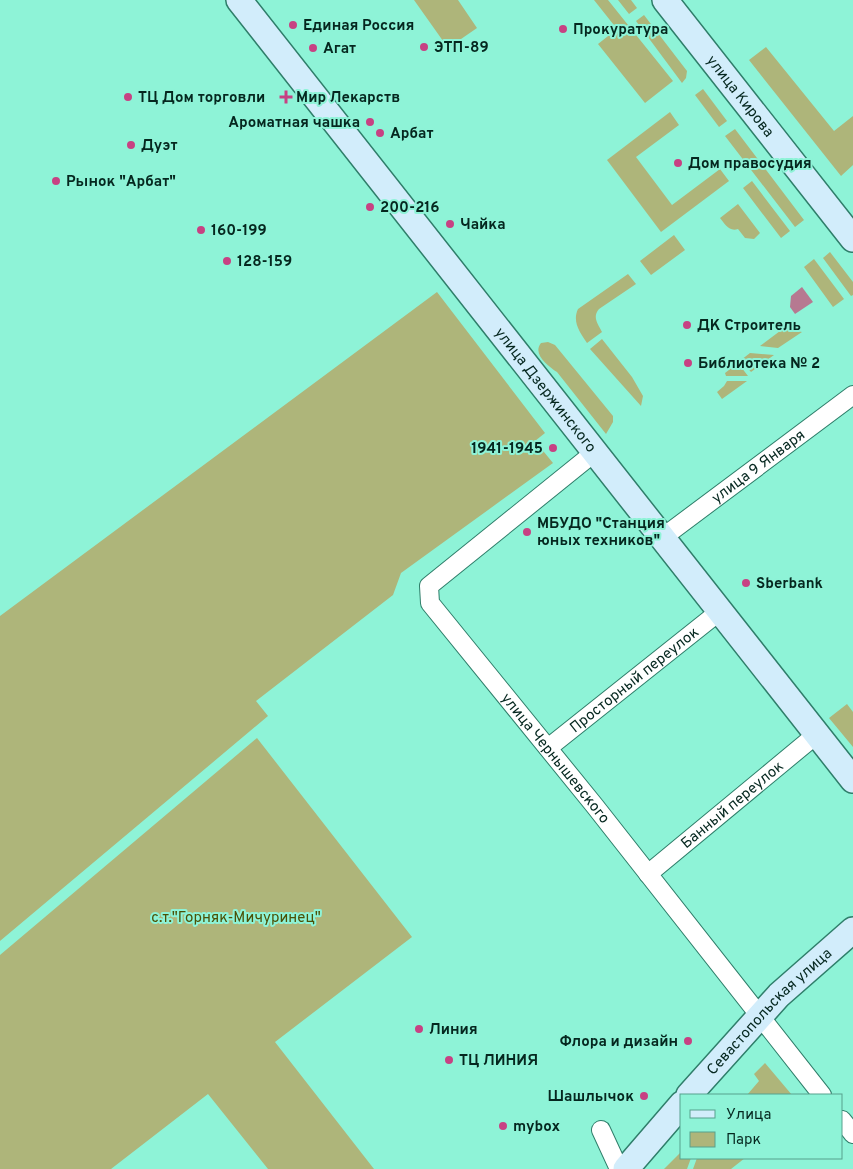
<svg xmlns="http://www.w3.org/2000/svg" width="853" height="1169" viewBox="0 0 853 1169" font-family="Overpass,sans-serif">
<rect width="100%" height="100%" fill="#8ef3d7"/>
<path fill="#aeb57a" d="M414 0H458L477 28 448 48Z
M594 0H608L673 81 645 103 598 44 617 29Z
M618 0H631L637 8 629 14Z
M644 15 687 71 686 78 682 83 636 21Z
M766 47 834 131 853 116V165L841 176 749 60Z
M703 89 727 121 719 127 695 95Z
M670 112 679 125 636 157 672 205 720 169 729 181 661 232 607 160Z
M735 129 804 220 795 227 725 136Z
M752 181 790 231 781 238 743 188Z
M738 204 760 233 754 239 745 238 738 229C729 232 725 224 720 218Z
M674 235 685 250 651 275 640 261Z
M830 252 853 282V295L851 296 823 258Z
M814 259 844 299 833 307 804 267Z
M628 274 636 284 599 309C592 317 598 324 602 332L587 343C580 332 572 322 578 309Z
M437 292 545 433 535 441 553 463 401 573 393 595 256 701 268 716 0 941V616Z
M784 328 802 332 778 348 760 346Z
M602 339 632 377 643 396 641 406 590 349Z
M548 342 555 345 613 416V422L606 434 557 372C548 366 532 354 541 343Z
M750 353 774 355 751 372 741 360Z
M738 363 748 376H726L725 373Z
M727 381H747L722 399 717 392 724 386Z
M847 704 853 712V747L829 718Z
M257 738 412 937 275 1042 374 1169H268L208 1094 111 1169H0V955Z
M765 1063 792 1095H747L759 1081 754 1074Z
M682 1151V1158H691L687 1169H664Z
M697 1158H745L731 1169H693Z"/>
<path fill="#b67991" d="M802 287 813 302 795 314 790 307 791 296Z"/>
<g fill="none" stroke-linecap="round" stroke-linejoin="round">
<g stroke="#2f7e6a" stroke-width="20">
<g id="street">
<path id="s1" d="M595 452 429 586 430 603 594 805 822 1095"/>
<path id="s2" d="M662 538 853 395"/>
<path id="s3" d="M548 748 720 611"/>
<path id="s4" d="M648 874 817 734"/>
<path d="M842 1120 853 1134"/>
<path d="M601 1130 619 1169"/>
</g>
</g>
<g stroke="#2f7e6a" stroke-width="28">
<g id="secondary">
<path id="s5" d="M239 0 853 780"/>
<path id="s6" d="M665 0 853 239"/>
<path id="s7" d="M689 1095 779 995 853 930"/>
<path d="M626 1169 682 1104"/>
</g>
</g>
<use href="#street" stroke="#fff" stroke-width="18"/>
<use href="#secondary" stroke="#d2edfb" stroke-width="25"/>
</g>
<g fill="#c74183" stroke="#8ef3d7" stroke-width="2">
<circle cx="293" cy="25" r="5"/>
<circle cx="563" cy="29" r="5"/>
<circle cx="424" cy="47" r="5"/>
<circle cx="313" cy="48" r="5"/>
<circle cx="128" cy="97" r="5"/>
<path d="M283.5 89.5h5v5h5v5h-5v5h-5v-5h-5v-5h5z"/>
<circle cx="370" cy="122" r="5"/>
<circle cx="380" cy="133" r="5"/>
<circle cx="131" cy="145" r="5"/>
<circle cx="678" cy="163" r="5"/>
<circle cx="56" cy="181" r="5"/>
<circle cx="370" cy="207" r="5"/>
<circle cx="450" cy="224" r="5"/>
<circle cx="201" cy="230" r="5"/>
<circle cx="227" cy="261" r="5"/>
<circle cx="687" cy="325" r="5"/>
<circle cx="688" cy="363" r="5"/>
<circle cx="553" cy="448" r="5"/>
<circle cx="527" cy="532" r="5"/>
<circle cx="746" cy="583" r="5"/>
<circle cx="419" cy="1029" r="5"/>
<circle cx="688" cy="1041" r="5"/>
<circle cx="449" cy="1060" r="5"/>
<circle cx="644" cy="1096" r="5"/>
<circle cx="503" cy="1126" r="5"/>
</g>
<g text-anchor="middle" stroke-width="4" stroke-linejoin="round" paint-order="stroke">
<g font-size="15" font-weight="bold" fill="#05271f" stroke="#8ef3d7" text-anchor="start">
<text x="303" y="30">Единая Россия</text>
<text x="573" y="34">Прокуратура</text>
<text x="434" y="52">ЭТП-89</text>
<text x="323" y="53">Агат</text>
<text x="138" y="102">ТЦ Дом торговли</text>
<text x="296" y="102">Мир Лекарств</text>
<text x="360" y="127" text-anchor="end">Ароматная чашка</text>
<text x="390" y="138">Арбат</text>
<text x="141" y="150">Дуэт</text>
<text x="688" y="168">Дом правосудия</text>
<text x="66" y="186">Рынок "Арбат"</text>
<text x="380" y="212">200-216</text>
<text x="460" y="229">Чайка</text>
<text x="211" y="235">160-199</text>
<text x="237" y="266">128-159</text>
<text x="697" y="330">ДК Строитель</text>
<text x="698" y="368">Библиотека № 2</text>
<text x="543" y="453" text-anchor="end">1941-1945</text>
<text x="537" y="528">МБУДО "Станция<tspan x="537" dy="17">юных техников"</tspan></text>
<text x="756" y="588">Sberbank</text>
<text x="429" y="1034">Линия</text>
<text x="678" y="1046" text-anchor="end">Флора и дизайн</text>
<text x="459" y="1065">ТЦ ЛИНИЯ</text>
<text x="634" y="1101" text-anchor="end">Шашлычок</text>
<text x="513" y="1131">mybox</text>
</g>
<g font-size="15" fill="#05271f" stroke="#8ef3d7">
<text dy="5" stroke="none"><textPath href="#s6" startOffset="122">улица Кирова</textPath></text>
<text dy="5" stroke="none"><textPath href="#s5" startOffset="496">улица Дзержинского</textPath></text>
<text dy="5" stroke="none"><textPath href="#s2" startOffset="120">улица 9 Января</textPath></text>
<text dy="5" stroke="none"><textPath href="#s3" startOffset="110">Просторный переулок</textPath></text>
<text dy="5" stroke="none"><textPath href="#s1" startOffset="430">улица Чернышевского</textPath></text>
<text dy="5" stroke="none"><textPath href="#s4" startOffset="109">Банный переулок</textPath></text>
<text dy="5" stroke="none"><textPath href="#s7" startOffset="116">Севастопольская улица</textPath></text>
</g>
<g font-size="15" fill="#4b5006" stroke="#8ef3d7">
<text x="236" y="922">с.т."Горняк-Мичуринец"</text>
</g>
</g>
<rect x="680" y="1094" width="162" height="65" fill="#8ef3d7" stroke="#57a18d"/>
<rect x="690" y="1110" width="25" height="8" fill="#d2edfb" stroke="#57a18d"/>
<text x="726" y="1119" font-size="15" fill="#05271f">Улица</text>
<rect x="690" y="1132" width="25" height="15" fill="#aeb57a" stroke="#57a18d"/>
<text x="726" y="1144" font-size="15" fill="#05271f">Парк</text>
</svg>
